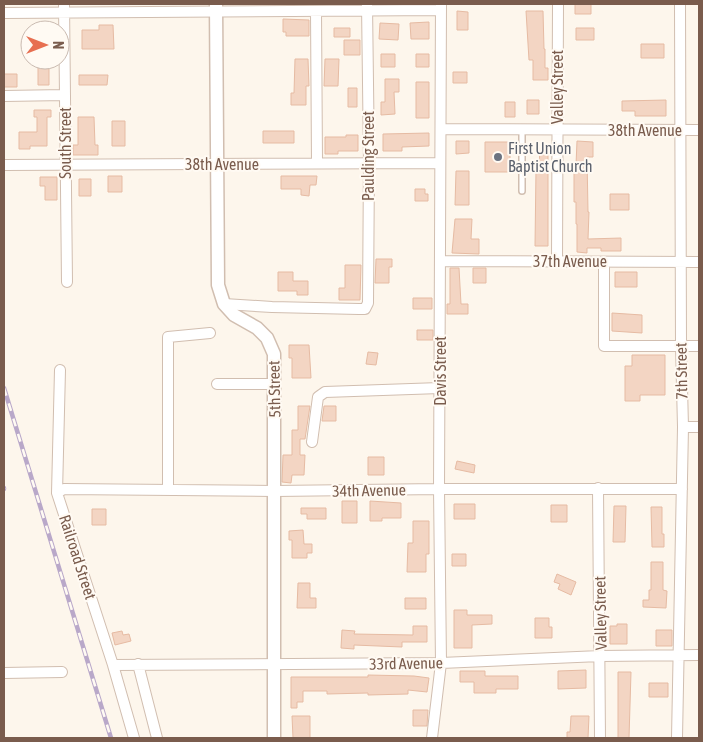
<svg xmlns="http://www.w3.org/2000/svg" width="703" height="742" viewBox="0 0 703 742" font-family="'Asap Condensed',sans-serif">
<rect width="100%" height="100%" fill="#fdf6ec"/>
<path fill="#f3d5c3" stroke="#e6bba3" d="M575 4H591V14H575Z
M457 11 468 12V30H457Z
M526 11H543L544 49H545V68H548V80H533V60H529Z
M283 19 309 20V36H286V32H283Z
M429 22V39H411L410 23Z
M380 23 399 24 398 40 379 39Z
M99 25H113L114 49H82V30H99Z
M334 28H350V37H334Z
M576 28H594V40H576Z
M344 40H360V55H344Z
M641 44H664V58H641Z
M381 54H395V67H381Z
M416 54H429V67H416Z
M295 59H308L309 86H306V105H291V93H294Z
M325 59H339L338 86H324Z
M38 60H49V85H38Z
M453 72H467V83H453Z
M4 74H17V87H4Z
M79 75H108L107 85H79Z
M385 79H399V92H394L395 114 381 115V102H385Z
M416 82H429V118H416Z
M348 88H357V107H348Z
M527 100H539V114H527Z
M666 100V116H635V111H622V101Z
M505 102H515V117H505Z
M34 110H51V117H47V146H30V149H19V132H37V117H34Z
M78 117H94L95 145H98V155H73V145H78Z
M112 121H125V146H112Z
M263 131H294V143H263Z
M429 133V146L402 147V151H383V134Z
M346 135H358V151H338V154H325V137H346Z
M456 141H469V153L456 154Z
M577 141 593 142V157H587L588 212H589L588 239 621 238V251H601V248H587V253L577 252V224H576V202H574V165H576Z
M485 142H510V172H485Z
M540 147 548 148V246H535L536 169H539Z
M456 171H469V205H455Z
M108 176H122V192H108Z
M281 176H317L316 185H310L309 196 301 195V189H281Z
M40 177H57V200H45V186H40Z
M79 179H91V196H79Z
M415 189H425V194H428V201H415Z
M610 194H629V210H610Z
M455 219H472L471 239H479V254L452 253Z
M376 259H392V267H389V283H375Z
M345 265H361L360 300H339V288H345Z
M450 268H459L461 304H468V314H447V304H450Z
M473 268H486V283H473Z
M278 272H293V281H308V295H297V291H278Z
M615 272H637V287H615Z
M413 298H432V309H413Z
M612 313 642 315V333L612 331Z
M417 330H433V340H417Z
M289 345H309L311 378H292V358H289Z
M368 352 378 353 376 365 366 364Z
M632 355H665V395H640V401H625V366H632Z
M298 406H310L305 439H300V455H305L304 475H292L291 483 282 482 283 455H292V430H298Z
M324 406H336V421H322Z
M368 457H384V475H368Z
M457 461 475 465 474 473 455 469Z
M342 501H357V523H342Z
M370 501 401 503V518H382V521H370Z
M454 504H475V519H454Z
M551 505H567V522H551Z
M614 506H626L625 542H613Z
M651 507H662V534H664V547H652Z
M301 508H326V519H307V514H301Z
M92 509H106V525H92Z
M413 521H429V554H426V572H407L408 543H413Z
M303 530 304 544H312V553H307V558H292V540H289V531Z
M452 554H466V566H452Z
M651 562H663V590L667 591 666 608 643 607V600H649V590H651Z
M557 574 576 582 571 595 558 589 560 584 554 582Z
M298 583H310V598H316V608H297Z
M405 598H426V609H405Z
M454 610H467V615H492V624L472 625V648H454Z
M535 618H549V627H552V638H535Z
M617 624H627V644H610V626H617Z
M413 626H427V642H402V647L354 645V649L341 648 342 630 355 631 354 634 413 635Z
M656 630H672V646H656Z
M122 631 123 635 129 634 131 641 115 645 112 633Z
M586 670V688L558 689V671Z
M460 671H485V676H518V689H496V693H474V682H460Z
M618 672H631L629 738H618Z
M368 675 414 676 429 678 427 692 408 690V694L368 695V693L327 694V691H303V702H297V708H291V677H368Z
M649 683H668V697H649Z
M413 710H428L427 726H413Z
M292 716H310V738H293Z
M571 716H589L588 738H567V732H570Z"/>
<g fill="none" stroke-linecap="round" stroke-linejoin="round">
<g stroke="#d1beb0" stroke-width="8">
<path id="service" d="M522 191V130"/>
</g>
<g stroke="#d1beb0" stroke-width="12">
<path id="minor" d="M64 4 67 282
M316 11 317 163
M4 13 441 10
M4 96 65 95
M441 129 699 130
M4 165 440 163
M441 261 699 262
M557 261 558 4
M604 262V346H699
M224 304 272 307 359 309H365L368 303 369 162 367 4
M60 370 57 493 113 665 134 738
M217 384H273
M683 427H699
M312 442 318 397 325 392 440 388
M598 488 600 738
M168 490V337L210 333
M57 493 64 489 275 491 439 489H682
M138 664 157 738
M113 665 441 663 600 656 699 655
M4 673 62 672
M432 738 441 663 439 489 441 4
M677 738 683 427 681 346 680 4"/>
</g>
<g stroke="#d1beb0" stroke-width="15">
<path id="tertiary" d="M216 4 218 285 224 304 234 315 257 328 267 338 274 354V738"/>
</g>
<use href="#service" stroke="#fff" stroke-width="5"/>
<use href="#minor" stroke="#fff" stroke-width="10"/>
<use href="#tertiary" stroke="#fff" stroke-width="12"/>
<g stroke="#b9a8c9" stroke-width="4.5">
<path id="rail" d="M4 388 111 738
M4 488V489"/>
</g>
<use href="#rail" stroke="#fffaf3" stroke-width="2.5" stroke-dasharray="8" stroke-linecap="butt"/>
</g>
<circle fill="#6b7280" stroke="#fffaf3" stroke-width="2" cx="498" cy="157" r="5"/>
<g text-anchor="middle" stroke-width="4" stroke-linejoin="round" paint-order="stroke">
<g font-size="16" fill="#7a5c4d" stroke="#fffaf3">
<text transform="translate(557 87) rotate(-90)" y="6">Valley Street</text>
<text x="645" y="136">38th Avenue</text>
<text transform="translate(65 143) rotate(-90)" y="6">South Street</text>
<text transform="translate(368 156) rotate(-90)" y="6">Paulding Street</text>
<text x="222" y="170">38th Avenue</text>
<text x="570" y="267">37th Avenue</text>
<text transform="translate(440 371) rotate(-90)" y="6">Davis Street</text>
<text transform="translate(681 371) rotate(-91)" y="6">7th Street</text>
<text transform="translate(274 389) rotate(-91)" y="6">5th Street</text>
<text transform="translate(369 490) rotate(-1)" y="6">34th Avenue</text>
<text transform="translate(78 557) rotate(72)" y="6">Railroad Street</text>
<text transform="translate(600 613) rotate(-91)" y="6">Valley Street</text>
<text transform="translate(406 663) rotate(-1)" y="6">33rd Avenue</text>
</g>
<g font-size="16" fill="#5b616d" stroke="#fffaf3" text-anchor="start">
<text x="508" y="154">First Union<tspan x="508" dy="18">Baptist Church</tspan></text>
</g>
</g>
<rect width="703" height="742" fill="none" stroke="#7a5c4d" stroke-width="10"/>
<g transform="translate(45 45) rotate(90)"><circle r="24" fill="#fffaf3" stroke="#cabbb1"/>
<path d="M0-4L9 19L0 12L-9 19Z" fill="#e76f51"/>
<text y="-8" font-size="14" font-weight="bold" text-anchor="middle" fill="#7a5c4d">N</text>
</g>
</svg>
